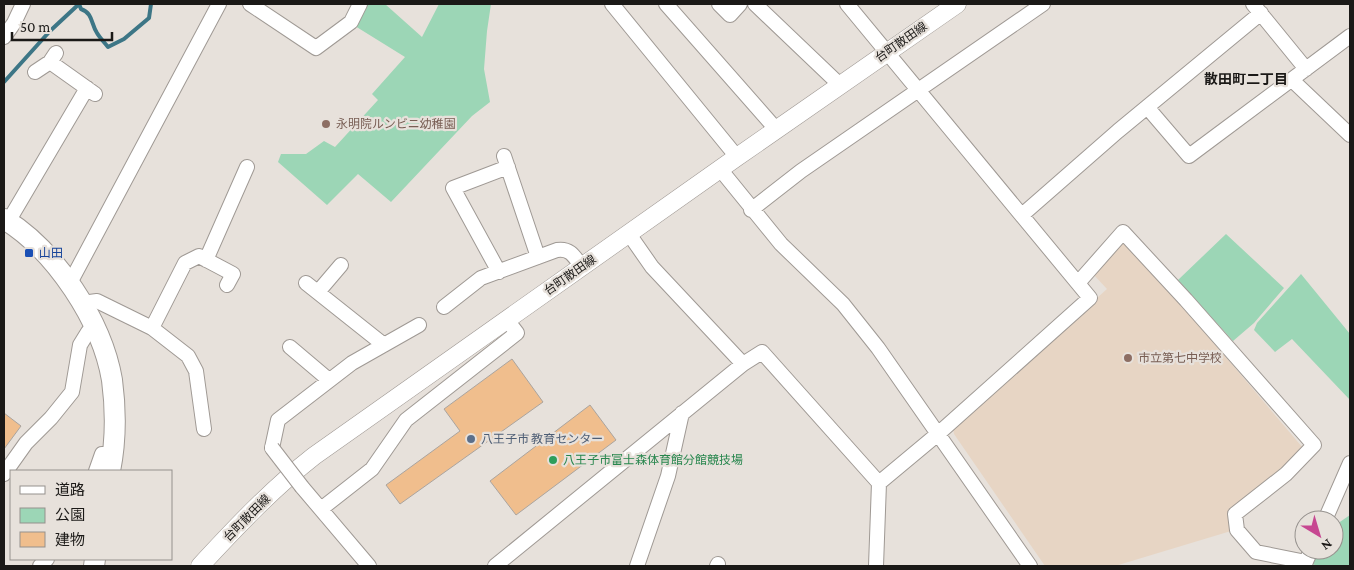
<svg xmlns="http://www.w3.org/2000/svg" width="1354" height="570" viewBox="0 0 1354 570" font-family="'Crimson Pro','Noto Sans JP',serif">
<rect width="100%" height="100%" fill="#e7e1db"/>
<path fill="#e7d5c4" d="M1123 242H1128L1303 448 1233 512 1231 531 1115 566H1045L954 434 953 427 1107 289 1093 274Z"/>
<path fill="#9cd6b6" d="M366 4H385L422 37 439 4H491L487 31 484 69 490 102 472 116 391 202 358 174 327 205 278 162 281 154H306L324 141 335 147 378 100 372 94 405 57 355 26Z
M1226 234 1284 288 1254 323 1233 341 1178 280Z
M1301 274 1350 334V400L1292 339 1275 352 1254 330 1257 323Z
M1350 515V566H1318L1312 564 1320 550H1334V526Z"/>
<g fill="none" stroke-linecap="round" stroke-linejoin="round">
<path stroke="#3d7686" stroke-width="4" d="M4 82 50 31 79 4 81 9C93 13 91 24 97 33 100 38 104 42 108 47L124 39 149 18 151 4"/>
</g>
<path fill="#f0be8d" stroke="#aaa49f" d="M512 359 543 402 400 504 386 485 460 431 444 409Z
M590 405 616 440 516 515 490 481Z
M4 413 21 426 4 449Z"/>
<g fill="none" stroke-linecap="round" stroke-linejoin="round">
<g stroke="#9f9994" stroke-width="16">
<path id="minor" d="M250 4 316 48 351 22 360 4
M612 4 737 157
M666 4 776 129
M719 4 730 15 740 4
M755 4 840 85
M847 4 1090 298 939 433 879 483
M1253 4 1306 69
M4 37 14 23 23 4
M50 62 95 94
M35 72 50 62 56 53
M1292 80 1350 135
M1147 107 1189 156 1350 36
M504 156 538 257
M720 169 781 244 843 304 878 348 1030 566
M751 210 801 171 1043 4
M1022 215 1118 131 1261 13
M8 222 87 88
M629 234 652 267 743 364
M206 260 247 167
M499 272 453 188 508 167
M70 283 219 4
M306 283 384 345
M1078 283 1123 232 1186 300 1314 445 1286 474 1235 514 1237 530 1256 552 1306 562
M318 292 341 265
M82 303 97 301 152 328 188 356 196 371 204 429
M444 307 481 278 557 250C570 248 574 256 582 267
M152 328 185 263 199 256 233 274 227 285
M290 347 329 380
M272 448 278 420 352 363 419 325
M96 471 102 454H114
M4 474 26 443 51 418 72 392 80 345 88 332 94 325
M302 487 369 566
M321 509 372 469 406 420 517 333 507 320
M1325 520 1350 463
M40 566 47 559
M495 566 743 364 762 352 879 483 876 566
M637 566 668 476 682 413
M717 566 718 564
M1304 566 1311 550"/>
</g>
<g stroke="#9f9994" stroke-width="19">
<path id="tertiary" d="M200 566C236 527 272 489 314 456L737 157 957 4"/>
</g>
<g stroke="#9f9994" stroke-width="22">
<path id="secondary" d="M4 219C55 250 102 321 112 380 116 410 116 441 110 471
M94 566 95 559"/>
</g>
<use href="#minor" stroke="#fff" stroke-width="14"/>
<use href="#tertiary" stroke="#fff" stroke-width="18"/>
<use href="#secondary" stroke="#fff" stroke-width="20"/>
<g stroke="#9f9994" stroke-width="16" stroke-linecap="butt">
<path id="minor-bridge" d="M272 448 302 487"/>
</g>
<use href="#minor-bridge" stroke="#fff" stroke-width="14"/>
</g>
<g fill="#8d6e63" stroke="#e7e1db" stroke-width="2">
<circle cx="326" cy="124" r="5"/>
<circle cx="1128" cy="358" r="5"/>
</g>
<rect fill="#1a4fb4" stroke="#e7e1db" stroke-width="2" x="24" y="248" width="10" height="10" rx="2.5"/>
<circle fill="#5c6f8a" stroke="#e7e1db" stroke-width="2" cx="471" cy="439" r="5"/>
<circle fill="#2e9e5b" stroke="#e7e1db" stroke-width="2" cx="553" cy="460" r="5"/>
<g text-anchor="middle" stroke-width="4.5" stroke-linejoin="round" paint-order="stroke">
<g font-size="12" fill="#1b1917" stroke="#e7e1db">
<text transform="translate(901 42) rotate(-35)" y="4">台町散田線</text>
<text transform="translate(570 275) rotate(-35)" y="4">台町散田線</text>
<text transform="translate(247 518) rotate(-45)" y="4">台町散田線</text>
</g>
<g font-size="12" fill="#785e54" stroke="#e7e1db" text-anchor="start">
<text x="336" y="128">永明院ルンビニ幼稚園</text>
<text x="1138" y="362">市立第七中学校</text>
</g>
<g font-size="12" fill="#164399" stroke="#e7e1db" text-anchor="start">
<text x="39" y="257">山田</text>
</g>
<g font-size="12" fill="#4e5e75" stroke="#e7e1db" text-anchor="start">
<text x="481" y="443">八王子市 教育センター</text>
</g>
<g font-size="12" fill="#27864d" stroke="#e7e1db" text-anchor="start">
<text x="563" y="464">八王子市富士森体育館分館競技場</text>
</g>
<g font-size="14" font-weight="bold" fill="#1b1917" stroke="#e7e1db">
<text x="1246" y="84">散田町二丁目</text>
</g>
</g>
<rect width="1354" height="570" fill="none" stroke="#1b1917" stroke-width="10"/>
<rect x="10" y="470" width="162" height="90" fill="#e7e1db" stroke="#95918d"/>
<rect x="20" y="486" width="25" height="8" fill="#ffffff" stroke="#95918d"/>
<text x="55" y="495" font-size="15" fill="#1b1917">道路</text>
<rect x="20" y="508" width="25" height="15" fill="#9cd6b6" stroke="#95918d"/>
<text x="55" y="520" font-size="15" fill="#1b1917">公園</text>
<rect x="20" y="532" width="25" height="15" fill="#f0be8d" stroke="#95918d"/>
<text x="55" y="545" font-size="15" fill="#1b1917">建物</text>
<g transform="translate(1319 535) rotate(142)"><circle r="24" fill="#e7e1db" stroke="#95918d"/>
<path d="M0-4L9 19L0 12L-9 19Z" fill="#c74791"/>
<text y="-8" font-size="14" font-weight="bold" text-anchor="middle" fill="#1b1917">N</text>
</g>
<path d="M12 32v8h100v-8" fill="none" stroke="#1b1917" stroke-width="2.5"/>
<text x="20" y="32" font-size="15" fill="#1b1917" stroke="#e7e1db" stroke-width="4" paint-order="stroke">50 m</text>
</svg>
